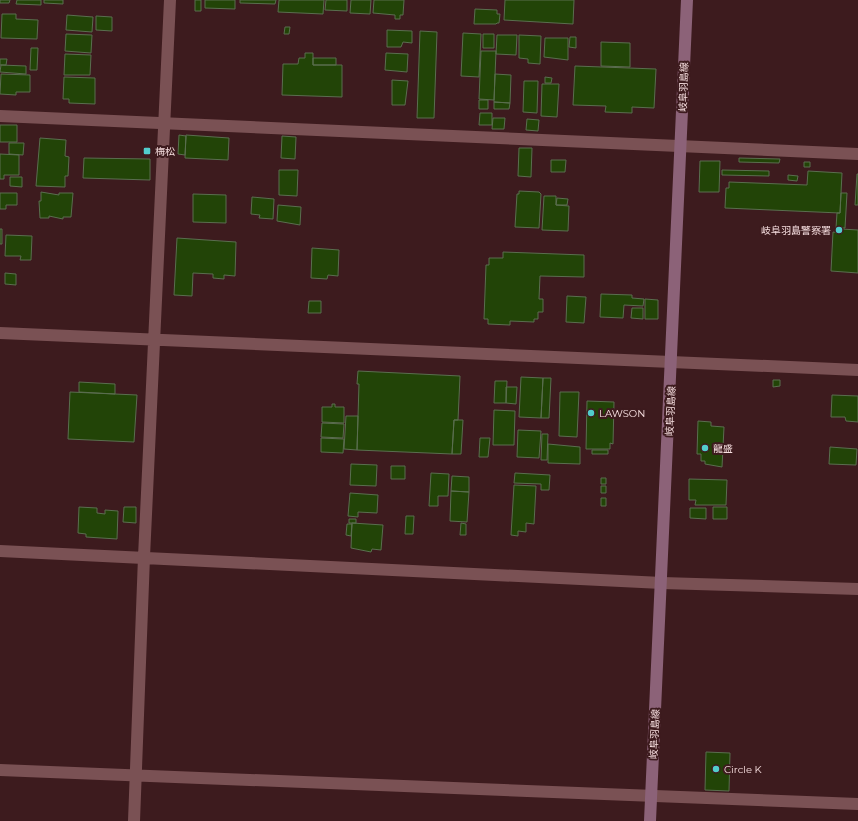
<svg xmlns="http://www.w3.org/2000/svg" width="858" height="821" viewBox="0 0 858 821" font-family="Montserrat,'Noto Sans JP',sans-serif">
<rect width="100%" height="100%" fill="#3d1b1e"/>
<path fill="#224407" stroke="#5a6e4f" d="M0 0H10L9 3H0Z
M17 0H41V5L16 4Z
M44 0H63V4L44 3Z
M195 0H201V11H195Z
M205 0H235V9L205 8Z
M240 0H276L275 4 240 3Z
M279 0H324L323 14 278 12Z
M326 0H347V11L325 10Z
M351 0H371L370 14 350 13Z
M374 0H404L403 15H400V19H395V15L373 13Z
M505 0H574L573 24 504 20Z
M475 9 497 10V14H500L499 23H497L496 24H474Z
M2 14H16V19L38 20 37 39 1 38Z
M67 15 93 17 92 32 66 30Z
M96 16 112 17V31L96 30Z
M285 27H290L289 34H284Z
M387 30 412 31V43L403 42 401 47H387Z
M420 31 437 32 434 118H417Z
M463 33 481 34 479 77 461 76Z
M66 34 92 35 91 53 65 51Z
M483 34H494V48H483Z
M497 35H517L516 55 496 54Z
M519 35 541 36 540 64 528 63V59L519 58Z
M570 37H576V48L569 47Z
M545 38H568V60L544 57Z
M601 42 630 43V67L601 66Z
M31 48H38L37 70H30Z
M481 51H496L494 100 479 99Z
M305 53H313V65H342V97L282 95 283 64H298L299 58H305Z
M386 53 408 54 407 72 385 70Z
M65 54 91 55 90 75H64Z
M313 58H336V65H313Z
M0 59H7L6 65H0Z
M1 65 26 66V74L0 72Z
M575 66 656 69 654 108 632 107V113L605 112 606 106 573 105Z
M1 74 30 75V92H16V95L0 94Z
M495 74 511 75 510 103 494 102Z
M64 77 95 78V104L69 103V99H63Z
M545 77 552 78 551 83H545Z
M392 80 408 81 405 105H392Z
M524 81H538L537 113 523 112Z
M542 84H559L557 117 541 116Z
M479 100H488V109H479Z
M494 102 510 103 509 109H494Z
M480 113H492V125H479Z
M493 118H505L504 129H492Z
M527 119 539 120 538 131 526 130Z
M0 125H17V142H0Z
M179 135 186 136 185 155 178 154Z
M186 135 229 138 228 160 185 158Z
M282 136 296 137 295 159 281 158Z
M40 138 66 140 65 156 69 157 68 176H65V187L36 186Z
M9 143H24L23 155 9 154Z
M519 148H532L531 177 518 176Z
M0 154 19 155V175H4V179H0Z
M84 158 150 159V180L83 178Z
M739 158 780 159 779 163 739 162Z
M551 160H566L565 172H551Z
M700 161H720L719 192H699Z
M804 162H810V167H804Z
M279 170H298L297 196 279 195Z
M722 170 769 171V176L722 175Z
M808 171 842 173 840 213 725 208 726 188H729V182L807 185Z
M857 174H858V205H855Z
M788 175 798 176 797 181 788 180Z
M10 177H22V187L10 186Z
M519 191 539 192 541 194 539 228 515 227 517 194H519Z
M41 192 59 195V193H73L71 217H63V219L49 216V218H40L39 201H41Z
M0 193H17V205H6V209H0Z
M841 193H847L845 228H836L837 213H840Z
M193 194 226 195V223L193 222Z
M544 196H556V205L569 206 568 231 542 230Z
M252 197 274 199 273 219 259 218 260 215 251 214Z
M557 198 568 199 567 205H556Z
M278 205 301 207 300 225 277 221Z
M0 229H2V244H0Z
M841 229 858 230V273L831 271 833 232 841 233Z
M6 235 32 236 31 260H20L21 256H5Z
M177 238 236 242 235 276 224 275V279L213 278V274L193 273 192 296 174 295Z
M312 248 339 250 338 276 328 275 327 279 311 278Z
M503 252 584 255V277L540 276 539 299H543V312H538V319H534V322L510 321V325L488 324V319H484L486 265H489V258H503Z
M5 273 16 274V285L5 284Z
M601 294 632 295V298L644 299 643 306 624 305 623 318 600 317Z
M567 296 586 297 584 323 566 322Z
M645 299 658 300V319H645Z
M309 301H321V313H308Z
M632 308H643V319L631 318Z
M358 371 460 376 458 420H454L452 454 357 450 359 384H357Z
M521 377 543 378 541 418 519 417Z
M543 378H551L549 418H541Z
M773 380H780V386L773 387Z
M495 381H507L506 403H494Z
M79 382 115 384V394L79 392Z
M506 387H517L516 404 506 403Z
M70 392 137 395 134 442 68 439Z
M560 392H579L577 437 559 436Z
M832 395 858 396V422L846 421 845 417H831Z
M587 401 614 402 613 444 610 443V449H586Z
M332 404H335V407H344V423L322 422V407H332Z
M494 410 515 411 514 445H493Z
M346 416H358L357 450 344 449Z
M454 420H463L461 454H452Z
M698 421 711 422V426L724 427 722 467 705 464V461H701V454H697Z
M322 423 344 424 343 438 321 437Z
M518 430 541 431 539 458 517 457Z
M542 434H548L547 460H541Z
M321 438 344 439 343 453 321 452Z
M480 438H490L488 457H479Z
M548 444 580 447V464L548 463Z
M830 447 857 449 856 465 829 464Z
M592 450H608V454H592Z
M351 464 377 465 376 486 350 485Z
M391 466H405V479H391Z
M431 473 449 474 448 496H438V506H429Z
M515 473 550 475 549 490H541V484L514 483Z
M452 476 469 477V492L451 491Z
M601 478H606V484H601Z
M689 479 727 480 726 505H695L696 500H689Z
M514 485 536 486 534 524 526 523V532L518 531V536L511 535Z
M601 486H606V493H601Z
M451 491 469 492 467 522 450 521Z
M350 493 378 495 377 513 358 512V517L348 516Z
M601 498H606V506H601Z
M79 507 97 508V513L105 514V510L118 511 117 539 86 537V534L78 533Z
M124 507H136V523L123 522Z
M713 507H727V519H713Z
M690 508H706V519L690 518Z
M406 516H414L413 534H405Z
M349 519H356V523H349Z
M352 523 383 525 381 550 372 549 371 552 351 548Z
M461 523 466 524V535H460Z
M347 524H352L351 536 346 535Z
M706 752 730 753 729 791 705 790Z"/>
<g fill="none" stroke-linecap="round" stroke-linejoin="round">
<path stroke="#7a5154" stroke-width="12" d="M0 116 858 154
M0 333 858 370
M0 551 662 583 858 589
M0 770 858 804
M134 821 144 557 170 0"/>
<path stroke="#8c6278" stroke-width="12" d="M650 821 687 0"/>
</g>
<g fill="#52cdcc" stroke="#3d1b1e" stroke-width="1.5">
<rect x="143" y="147" width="8" height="8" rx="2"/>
<circle cx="839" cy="230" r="4"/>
<circle cx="591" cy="413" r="4"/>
<circle cx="705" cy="448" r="4"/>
<circle cx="716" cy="769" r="4"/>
</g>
<g text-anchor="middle" stroke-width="4" stroke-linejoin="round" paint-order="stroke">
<g font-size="10" fill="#f7dfe0" stroke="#3d1b1e">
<text transform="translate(683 87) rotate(-88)" y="4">岐阜羽島線</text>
<text transform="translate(670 411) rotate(-87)" y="4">岐阜羽島線</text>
<text transform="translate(654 734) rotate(-87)" y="4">岐阜羽島線</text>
</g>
<g font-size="10" fill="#f7dfe0" stroke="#3d1b1e" text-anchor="start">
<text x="155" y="155">梅松</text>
<text x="831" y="234" text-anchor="end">岐阜羽島警察署</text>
<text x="599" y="417">LAWSON</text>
<text x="713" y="452">龍盛</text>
<text x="724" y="773">Circle K</text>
</g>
</g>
</svg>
